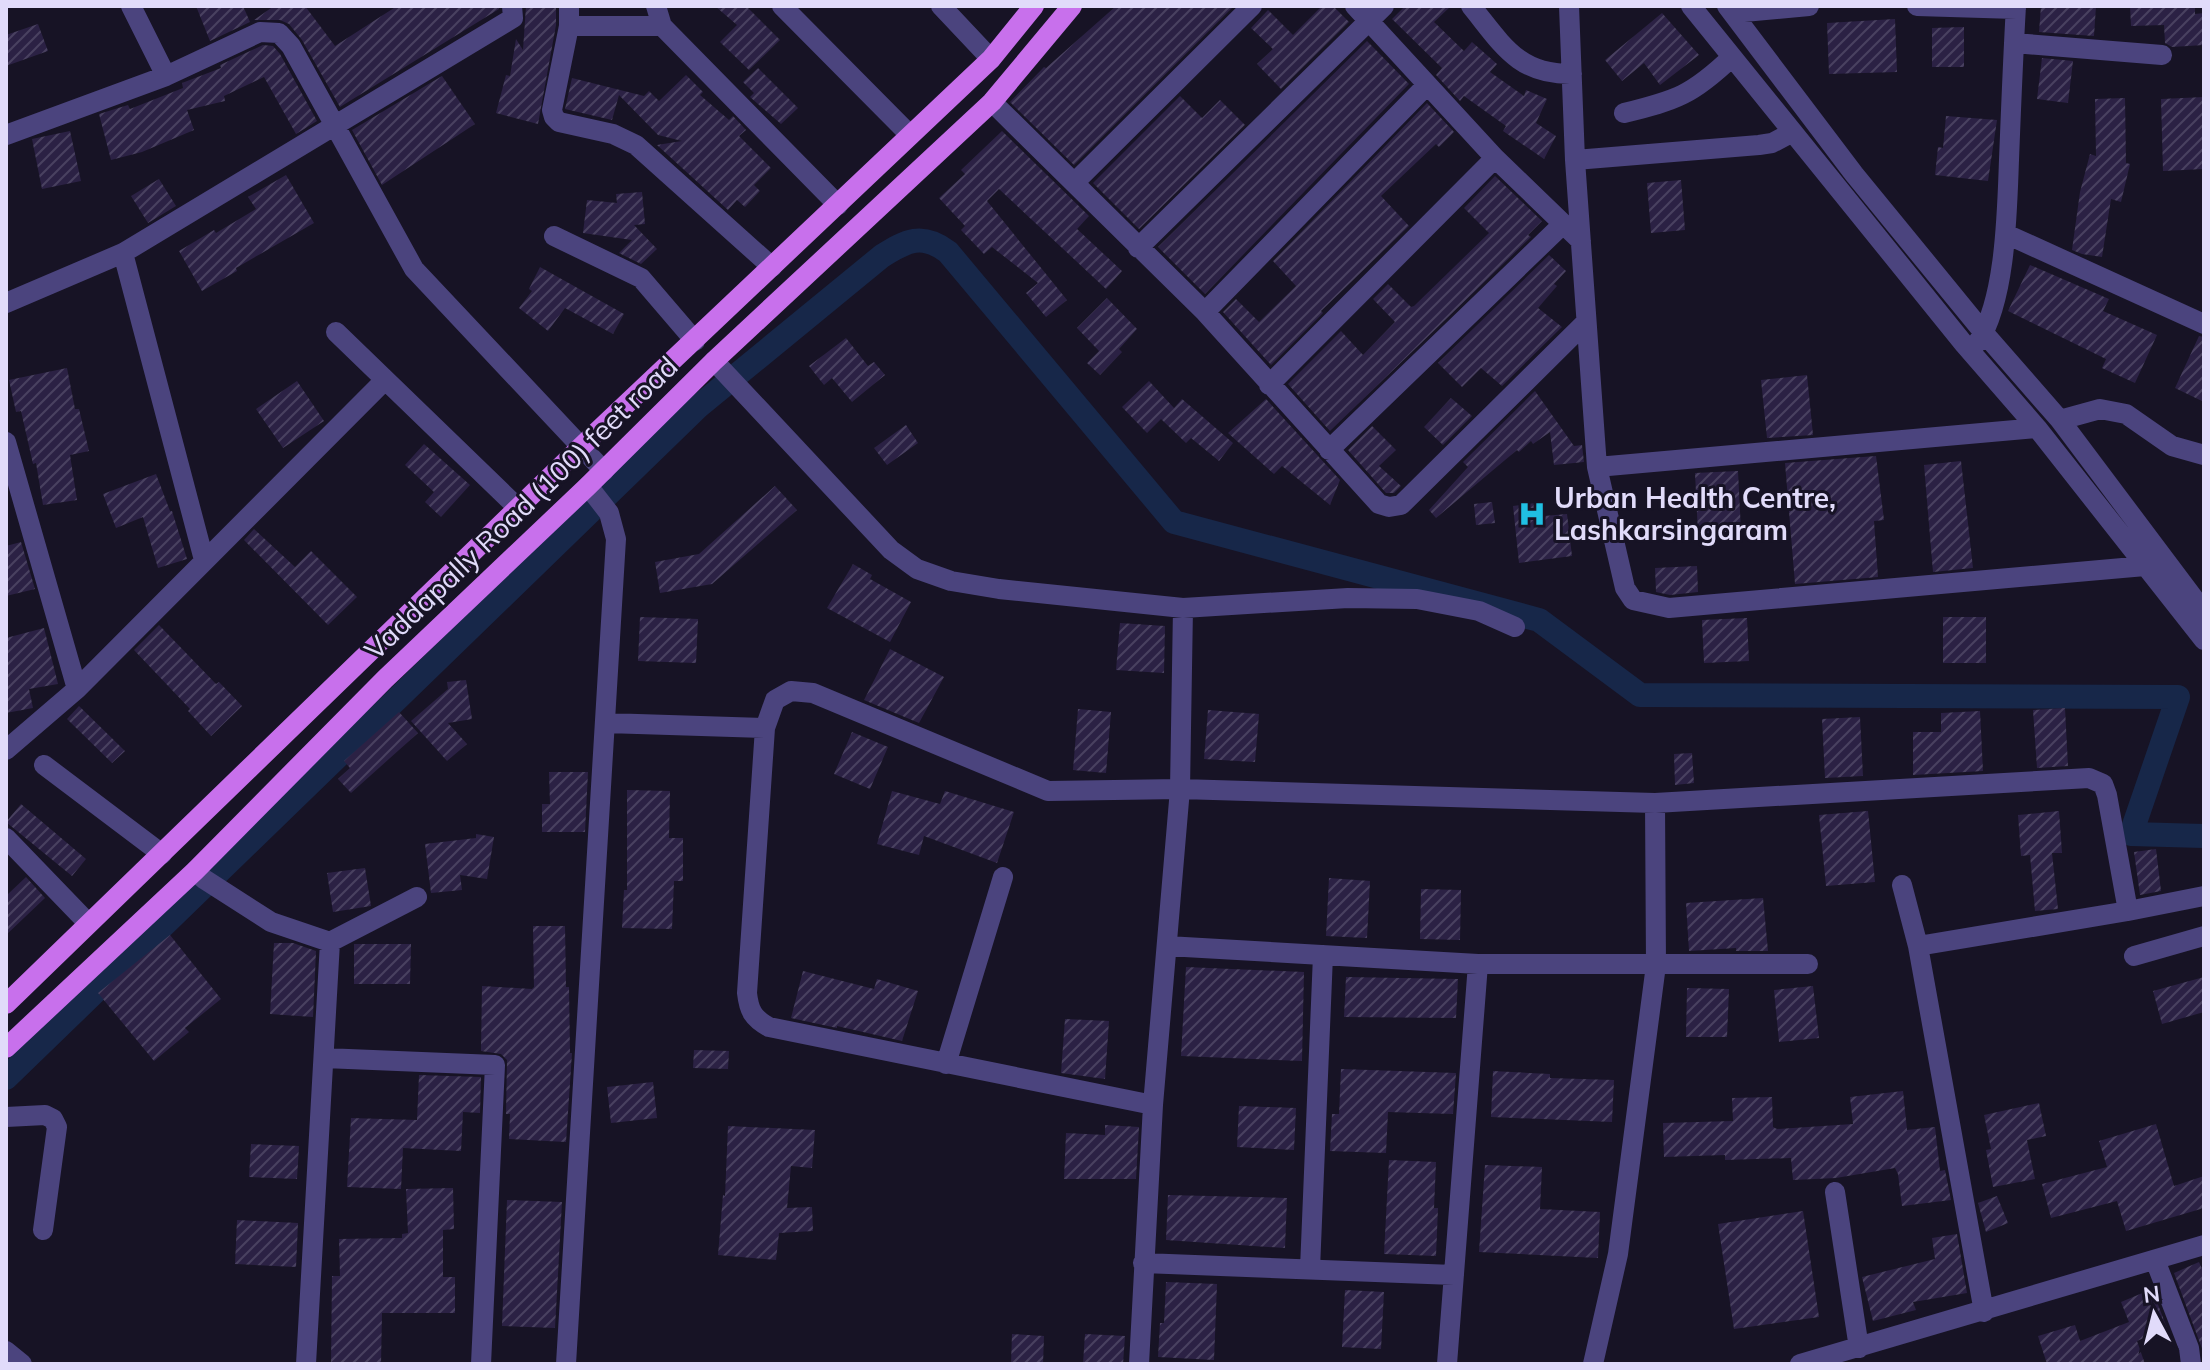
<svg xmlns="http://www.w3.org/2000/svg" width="2210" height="1370" viewBox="0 0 2210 1370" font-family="Mulish,sans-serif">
<defs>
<pattern id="building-hatch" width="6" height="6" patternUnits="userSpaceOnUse" patternTransform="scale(2)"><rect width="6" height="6" fill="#2b2144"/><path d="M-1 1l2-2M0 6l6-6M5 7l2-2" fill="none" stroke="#494160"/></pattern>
</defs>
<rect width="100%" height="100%" fill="#171325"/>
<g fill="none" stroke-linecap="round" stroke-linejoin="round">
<path stroke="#172749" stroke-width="24" d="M6 1078 699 406 882 256C906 241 922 232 948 252L1174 522 1539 620 1640 695 2178 697 2131 834 2204 836"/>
</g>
<path fill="url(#building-hatch)" d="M196 6H243L250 22 210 41Z
M274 6H305L335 46 397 6H499V9L340 107 302 40 289 24 280 20H254Z
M526 6 556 7V25L538 124 496 113 506 75 510 76 516 39 523 50Z
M715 6H746L780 40 749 70 720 42 737 25Z
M1116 6H1234L1074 165 1010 102 1044 67 1046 68Z
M1322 6H1333L1349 22 1281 89 1257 64 1273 49 1251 28 1268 10 1293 35Z
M1405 6H1451L1434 22 1464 51 1472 42 1497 64 1490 72 1524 96 1526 90 1547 99 1536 123 1556 136 1544 159 1503 131 1506 126 1464 96 1460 101 1436 75 1442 68 1392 19Z
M2041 6H2096L2094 36 2039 32Z
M2130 6H2195V14L2204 13V45L2172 47 2165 43 2164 25 2131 26Z
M1662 13 1699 55 1660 85 1644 63 1622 81 1605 60Z
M1895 19 1897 72 1829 74 1827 23Z
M38 24 48 51 6 66V35Z
M1964 27V67H1932V28Z
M1367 41 1409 84 1205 294 1158 247Z
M263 45 273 46 280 54 317 121 296 134 264 77 224 96 225 101 187 110 194 130 142 152 111 160 99 114 128 105 130 109 183 88 182 83 221 68 220 65Z
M2042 58 2073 61 2068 103 2037 99Z
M758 68 798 108 781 124 750 97 754 93 743 82Z
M686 75 703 92 700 95 729 120 733 116 746 130 739 136 771 168 754 185 760 191 745 207 737 200 728 210 657 145 682 141 658 135 619 95 612 120 565 109 572 78 644 96 649 91 659 101Z
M442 76 475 124 382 185 352 130Z
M1180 96 1202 118 1220 100 1245 125 1139 229 1093 183Z
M2204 97V169L2163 171 2161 99Z
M2125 98 2126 163 2130 164 2121 202 2111 199 2102 257 2082 254 2072 250 2080 192 2090 154 2096 156 2095 99Z
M1427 103 1454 132 1439 147 1436 144 1381 196 1409 226 1321 311 1323 313 1271 365 1223 312 1236 299 1259 322 1296 286 1273 261Z
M1946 116 1997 120 1988 181 1935 175 1938 147 1943 148Z
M70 131 81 181 42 189 32 139Z
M1002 131 1089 216 1077 229 1122 271 1106 289 999 189 987 201 1067 300 1046 317 1026 293 1038 283 992 247 984 254 961 230 965 226 939 198 965 174 961 170Z
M286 175 314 223 236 268 237 271 202 291 179 251 214 230 216 233 256 209 248 197Z
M1495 176 1542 221 1528 235 1531 237 1330 431 1288 384 1341 331 1363 355 1395 322 1373 299 1388 284 1411 307 1414 306 1489 233 1464 208Z
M159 179 176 206 148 223 131 196Z
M1681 180 1685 230 1651 233 1647 183Z
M642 192 645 224 634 225 657 249 641 264 619 253 632 240 583 233 587 200 617 203 616 194Z
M1549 255 1566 271 1554 284 1557 286 1538 308 1562 327 1502 386 1481 368 1462 387 1438 363Z
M2030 265 2109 299 2103 311 2157 335 2135 383 2102 368 2106 359 2008 311Z
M540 267 624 314 613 334 565 308 548 331 519 308 532 291 529 289Z
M1107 298 1137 329 1119 349 1122 352 1100 375 1087 363 1099 351 1077 328Z
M2199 336 2204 337V402L2175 388Z
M846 338 868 366 874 362 885 375 852 402 832 378 824 385 809 366Z
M67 368 75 409H79L89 451 70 455 77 500 43 505 36 463 33 464 21 411 16 412 9 380Z
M1807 375 1813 435 1767 438 1761 380Z
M297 381 324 421 283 448 256 409Z
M1149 381 1174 408 1182 399 1233 443 1219 461 1191 438 1186 443 1161 419 1147 433 1122 407Z
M1535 391 1574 446 1582 445 1584 462 1554 465 1550 432 1533 444 1531 441 1519 452 1517 450 1436 518 1429 510 1468 467 1463 462Z
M1451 398 1472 416 1443 445 1424 427Z
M1266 399 1340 480 1330 505 1282 466 1274 474 1228 433Z
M906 425 918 443 887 465 874 448Z
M1372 426 1396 450 1379 466 1401 486 1394 493H1386L1348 450Z
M424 444 470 485 441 517 425 502 434 492 405 465Z
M1876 456 1884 520 1874 521 1878 577 1795 584 1785 463Z
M1961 461 1973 568 1933 572 1924 465Z
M1738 471 1741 531 1698 534 1695 473Z
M156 474 170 511H172L187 559 158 568 143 517 116 528 103 494Z
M775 486 797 510 712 584 660 593 655 562 699 554Z
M1492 502 1495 523 1476 525 1474 504Z
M1543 502 1544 516 1567 514 1572 556 1519 563 1513 506Z
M254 529 295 567 311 551 357 597 328 625 244 540Z
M21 542 35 589 6 596V546Z
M853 564 872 575 870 579 911 602 890 642 827 608Z
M1697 566 1698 592 1670 595 1656 592 1655 568Z
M640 617 698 619 696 663 638 661Z
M1943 617H1986V663H1943Z
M1747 618 1749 661 1704 663 1702 620Z
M1120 623 1165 626 1164 673 1116 670Z
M159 625 216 684 219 682 242 706 211 736 188 711 190 709 134 650Z
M44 628 58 684 29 689 33 708 6 713V638Z
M890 649 944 677 919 723 864 700Z
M466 680 472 719 448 723 467 744 447 761 411 721 448 689 447 682Z
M79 706 125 751 112 763 67 719Z
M2065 708 2068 766 2037 768 2033 710Z
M1078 709 1111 712 1106 773 1073 770Z
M1208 710 1259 714 1255 762 1204 759Z
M1980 711 1983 771 1913 775V732H1941V713Z
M399 712 418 733 351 793 338 779 350 768 344 761Z
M1860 717 1863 776 1825 778 1822 719Z
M852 732 888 747 870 789 834 774Z
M1692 753 1694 783 1675 785 1674 754Z
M549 772H588L585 832H542V804H550Z
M627 790 670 791 669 838H683V881H674L672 929 622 928 624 890H627Z
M892 791 940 804 945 791 1014 812 997 863 924 836 919 855 877 844Z
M21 804 86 859 72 876 6 822Z
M1868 811 1875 882 1826 886 1819 815Z
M2059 811 2062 853H2052L2058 909 2035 911 2030 855 2021 856 2018 815Z
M476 834 494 837 487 879 460 875 462 890 431 893 425 844 476 838Z
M2156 849 2161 891 2140 895 2134 852Z
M365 868 371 906 333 912 327 873Z
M26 877 45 898 6 935V896Z
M1329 878 1370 881 1367 938 1326 936Z
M1421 889 1461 890 1460 940 1420 939Z
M1763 898 1768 951H1736V948L1689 951 1686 903Z
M533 926H565L566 987H569L570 1053H572L566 1142 509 1139 510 1114H506L507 1060 501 1054 481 1051 482 986 532 989 534 987Z
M170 935 221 999 185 1028 189 1032 154 1061 98 993Z
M274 943H293L316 951 313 1017 270 1014Z
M354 944H411L410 984H354Z
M1186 967 1304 972 1302 1061 1181 1056Z
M803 971 874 989 877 979 918 991 902 1041 837 1026V1028L791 1018Z
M1346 977 1458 979 1456 1018 1344 1017Z
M2204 977V1012L2162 1024 2153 991Z
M1813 986 1819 1038 1779 1042 1774 990Z
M1687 988 1729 989 1727 1037H1686Z
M1065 1019 1109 1021 1105 1079 1061 1073Z
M694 1050 729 1051 728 1069 693 1068Z
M1341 1069 1456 1073 1453 1114 1388 1112 1386 1153 1330 1151 1332 1114H1339Z
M1493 1071 1550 1074V1078L1614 1080 1612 1122 1491 1117Z
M419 1075 481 1077 480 1113 463 1112 461 1151 403 1148 401 1189 347 1187 351 1118 417 1120Z
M653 1082 657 1118 611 1123 607 1087Z
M1903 1091 1907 1130 1935 1127 1940 1171 1945 1170 1951 1200 1902 1206 1898 1174 1895 1168 1836 1178 1793 1180 1791 1158 1725 1160V1155L1664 1157 1663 1123 1733 1121 1732 1098 1772 1097 1773 1127 1777 1129 1853 1124 1850 1097Z
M2039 1103 2046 1136 2027 1140 2035 1179 1993 1187 1986 1150 1991 1149 1984 1115Z
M1239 1106 1296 1108 1294 1150 1237 1147Z
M2156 1124 2174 1186 2204 1176V1208L2126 1231 2117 1201 2051 1218 2042 1184 2107 1167 2099 1141Z
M1105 1125 1139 1127 1136 1179H1064L1066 1133 1105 1135Z
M728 1126 815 1130 812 1168 791 1166 787 1208 812 1207 813 1231 779 1233 776 1260 718 1255 723 1195 725 1196Z
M251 1144 299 1146 297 1179 249 1177Z
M1389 1160 1436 1162 1434 1208H1438L1436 1256 1384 1254Z
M1485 1165 1542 1167 1540 1209 1600 1212 1598 1258 1479 1252Z
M453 1188 454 1229 443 1230V1277H455V1313H382L381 1364H331L332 1276H340L339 1239 402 1238V1234L408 1233 406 1189Z
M1168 1195 1287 1198 1285 1248 1166 1240Z
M1997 1196 2008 1223 1986 1232 1978 1203Z
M507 1200 562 1202 555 1328 502 1326Z
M1803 1211 1819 1317 1734 1329 1718 1224Z
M237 1220 298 1223 296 1267 235 1264Z
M1957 1234 1967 1293 1913 1302 1916 1310 1873 1321 1862 1277 1935 1259 1932 1238Z
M2199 1262 2204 1273V1354L2174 1273Z
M1166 1282 1217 1284 1214 1360 1158 1357 1160 1323H1164Z
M2152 1289 2167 1328 2137 1341 2145 1364H2047L2038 1336 2075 1325 2080 1341 2129 1322 2121 1302Z
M1345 1290 1384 1292 1381 1349 1342 1347Z
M1012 1334 1044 1336 1043 1364H1011Z
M1085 1334 1125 1336 1123 1364H1083Z"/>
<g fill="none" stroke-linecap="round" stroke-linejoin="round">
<path stroke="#4b447e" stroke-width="20" d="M131 6 166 76
M569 6V26L552 110 554 117 559 122 613 134 636 145 772 267
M656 6 662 26 838 205
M782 6 910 135
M941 6 991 59
M1355 6 1495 158 1581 241
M1471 6C1502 44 1518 75 1572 74
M1569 6 1575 160 1597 467 1625 588 1633 600 1669 608 2145 566
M1691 6 1964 344 2037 428 2204 640
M1727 6 1854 174 1984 333 2060 420 2204 612
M1917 6 2016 9
M1733 13 1809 6
M569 26H662
M2014 43 2162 55
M992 102 1205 312 1379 504 1389 507 1401 505 1586 322
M1624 113C1677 100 1692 95 1732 57
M6 135 166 76 260 32 279 33 291 46 414 269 604 471
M1575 160 1759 145 1772 143 1793 132
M1075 182 1252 6
M2006 234 2204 324
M554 236 641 278 695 341
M1138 248 1384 6
M123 253 204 560
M6 303 123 253 513 18 512 6
M1205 312 1427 85
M336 332 518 508
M1978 342C2006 299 2007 211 2009 160 2011 109 2013 57 2016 6
M714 361 891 550 917 569 951 581 999 589 1183 608 1348 598 1417 599 1479 611 1515 627
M1269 385 1495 158
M2060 420 2100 409 2126 414 2172 446 2204 455
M6 442 77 689
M1329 450 1563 224
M1597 467 2037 428
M606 723 765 728
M6 750 77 689 385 380
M44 765 162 854
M6 838 88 923
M195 871 204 879 271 922 330 942 417 897
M1902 885 1918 946 1984 1312
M1167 946 1478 964H1808
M1918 946 2128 911
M2134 956 2204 936
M324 1058 495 1065 481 1364
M946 1064 1003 877
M1153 1105 769 1027C753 1018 749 1011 747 993L765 728 775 700 791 691 813 693 1048 791 1180 789 1655 803 2089 778 2103 784 2107 795 2128 911 2204 896
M6 1117 45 1115 53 1119 57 1127 43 1230
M1835 1192 1859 1348
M2155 1260 2189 1348 2191 1364
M1143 1263 1454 1275
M1310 1269 1323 955
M6 1351 22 1364
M306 1364 330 942
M566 1364 616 539 609 513 588 486
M1139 1364 1153 1105 1180 789 1183 608
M1447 1364 1478 964
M1593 1364 1618 1254 1656 965 1655 803
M1800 1364 2204 1245"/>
<path stroke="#c870ec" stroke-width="20" d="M6 1004 582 446 991 59 1034 6
M6 1048 195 871 385 679 588 486 714 361 992 102 1072 6"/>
</g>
<defs>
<g id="hospital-bare" transform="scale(2.16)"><path d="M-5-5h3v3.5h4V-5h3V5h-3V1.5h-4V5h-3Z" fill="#20bfe2" stroke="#171325" stroke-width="2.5" paint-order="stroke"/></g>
</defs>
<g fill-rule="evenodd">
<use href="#hospital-bare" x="1532" y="514"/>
</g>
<g text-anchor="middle" stroke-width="6" stroke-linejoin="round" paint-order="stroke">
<g font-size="28" font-weight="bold" fill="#e1dbfa" stroke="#171325" text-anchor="start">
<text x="1554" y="508">Urban Health Centre,<tspan x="1554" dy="32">Lashkarsingaram</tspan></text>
</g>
<g font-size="28" fill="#e1dbfa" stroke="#171325">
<text transform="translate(521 508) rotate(-44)" y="10">Vaddapally Road (100) feet road</text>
</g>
</g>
<rect width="2210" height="1370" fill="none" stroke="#e1dbfa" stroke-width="16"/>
<g transform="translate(2154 1314) rotate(353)" stroke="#171325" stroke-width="6" paint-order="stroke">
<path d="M0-6L14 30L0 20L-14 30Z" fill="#e1dbfa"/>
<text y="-12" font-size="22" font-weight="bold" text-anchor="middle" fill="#e1dbfa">N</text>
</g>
</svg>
